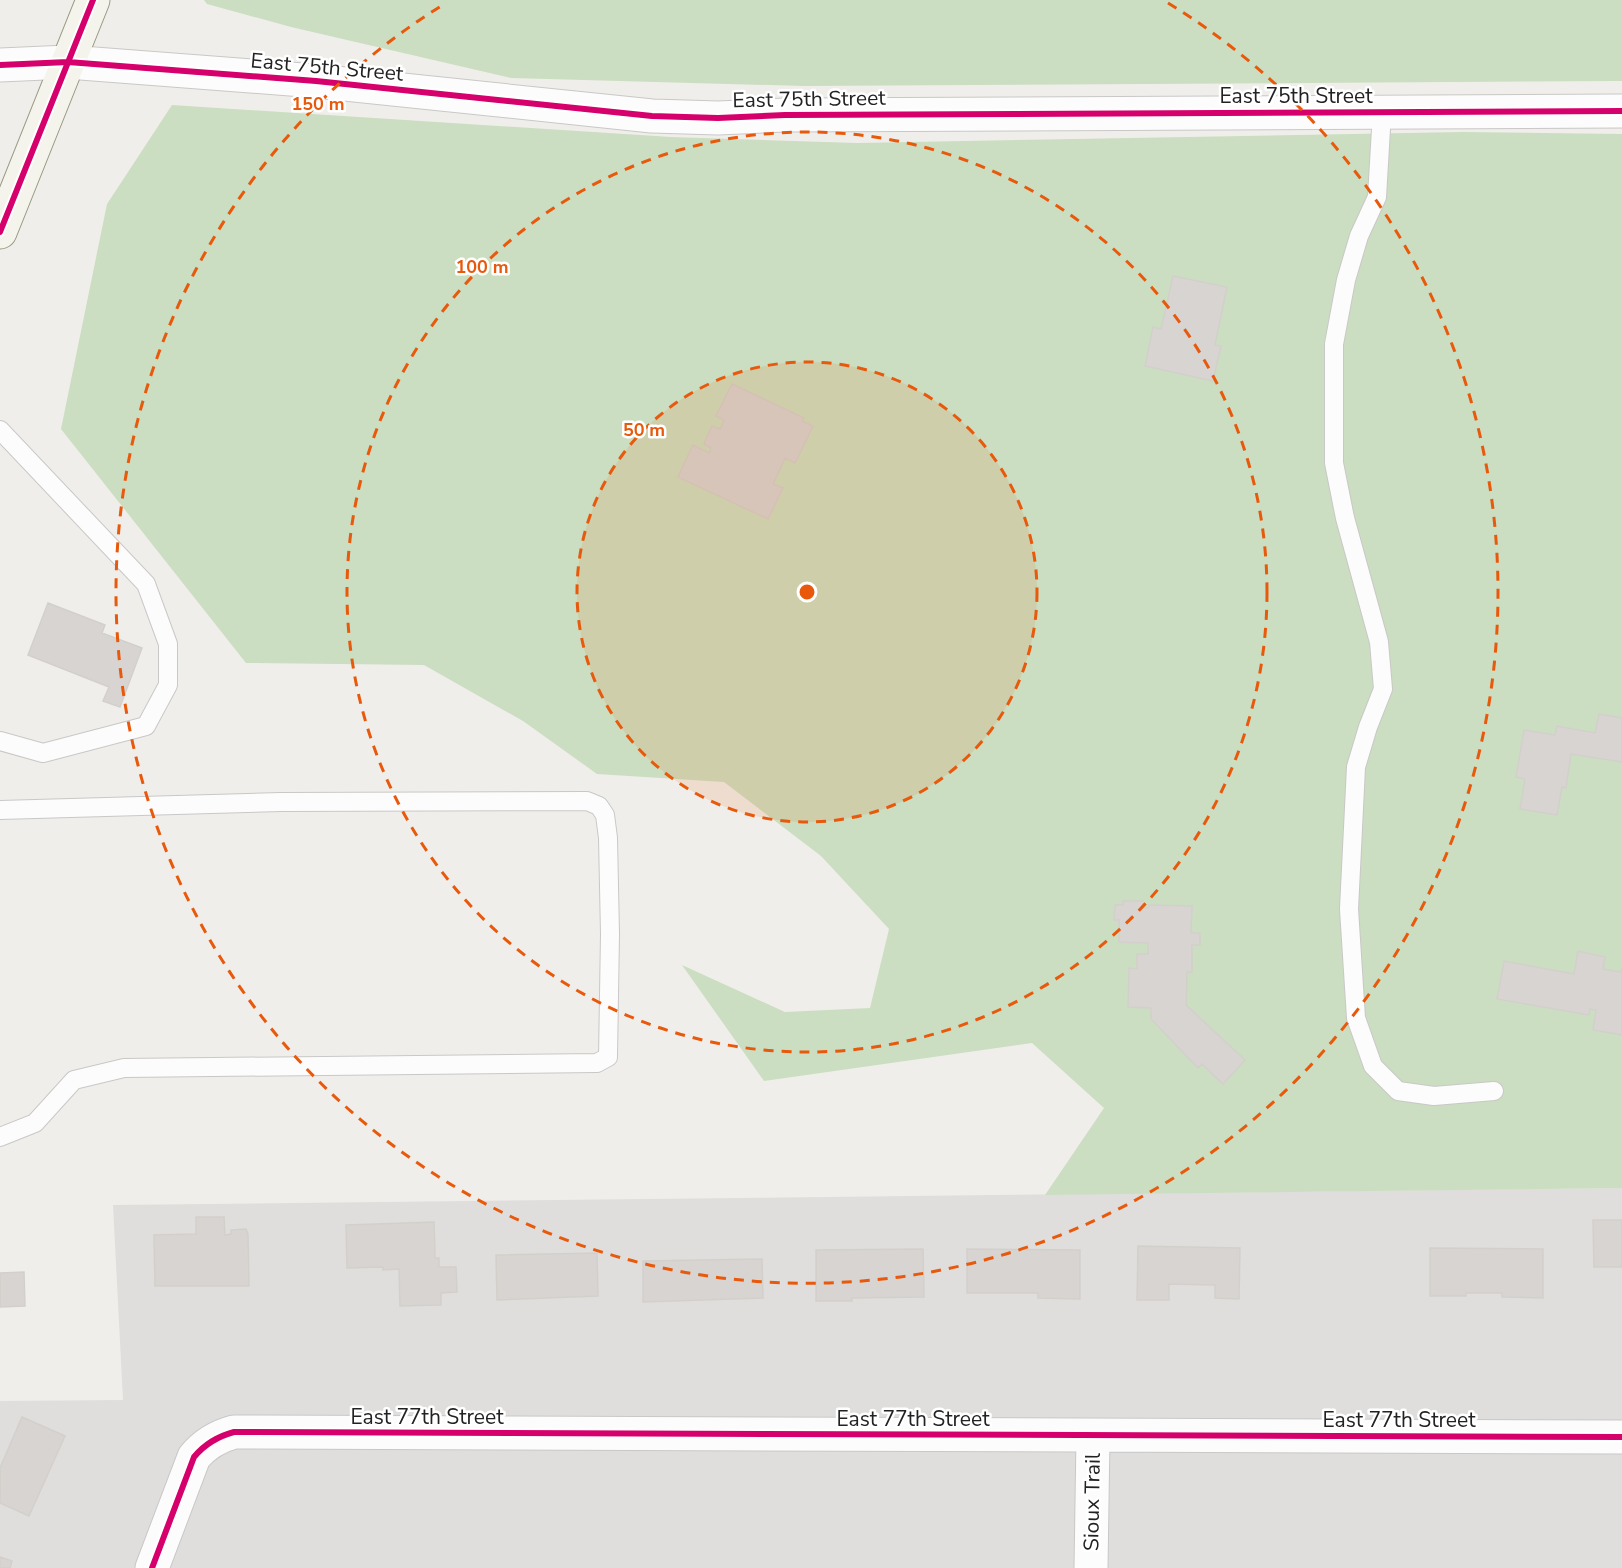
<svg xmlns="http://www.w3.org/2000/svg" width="1622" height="1568" viewBox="0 0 1622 1568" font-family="'Nunito Sans',sans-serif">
<rect width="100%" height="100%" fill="#f0eeeb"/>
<path fill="#dfdedc" d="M1622 1188V1568H0V1401L123 1400 113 1205Z"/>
<path fill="#cbdec1" d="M204 0H1622V81L804 86 511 78 291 27 207 4Z
M172 105 671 137 857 143 1463 132 1622 134V1188L1045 1195 1104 1108 1032 1043 764 1081 682 965 785 1012 870 1008 889 929 821 856 724 782 597 774 523 721 424 665 246 663 61 429 107 204Z"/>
<path fill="#d7d4d2" stroke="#d3d0cc" stroke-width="1.5" d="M1173 276 1227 287 1215 345 1221 346 1213 381 1145 366 1153 327 1161 329Z
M732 384 804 418 802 421 813 426 795 463 785 458 773 484 783 488 768 519 678 477 693 445 709 453 711 448 704 444 712 426 720 429 724 420 716 416Z
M48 603 105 625 102 633 142 648 120 707 103 701 109 687 28 655Z
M1599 714 1622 718V762L1571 754 1566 788 1562 787 1557 815 1520 809 1525 779 1516 777 1524 730 1555 735 1557 726 1595 733Z
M1123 901H1143L1142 908H1149V905L1192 906 1191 933H1200V945H1192V972H1187L1186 1005 1245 1060 1223 1084 1202 1064 1198 1068 1151 1019V1008L1128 1007 1129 968 1137 969V954H1148V943L1119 942V920H1114L1115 905H1123Z
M1578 951 1605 957 1603 969 1620 972 1622 969V1035L1593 1030 1596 1010 1590 1009 1589 1015 1497 999 1504 961 1574 974Z
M196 1217H224L225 1235 231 1234V1230L246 1229 248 1234 249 1286H155L154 1235 196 1234Z
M1593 1220H1622V1267H1594Z
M434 1222 435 1258H439V1267H456L457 1292 441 1293V1305L400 1306 399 1269 383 1270V1267L347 1268 346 1225Z
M1138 1246 1240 1248 1239 1299 1215 1298V1285L1169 1284V1300H1137Z
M1430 1248 1543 1249V1298L1502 1297V1293H1466V1296H1430Z
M923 1249 924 1297 852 1298V1301H816V1250Z
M967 1249 1080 1250V1299L1038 1298V1293H967Z
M597 1253 598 1296 497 1300 496 1255Z
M762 1259 763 1298 643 1302V1261Z
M24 1272 25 1306 0 1307V1273Z
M22 1417 65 1436 29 1516 0 1503V1468Z
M0 1557 12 1561 10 1568H0Z"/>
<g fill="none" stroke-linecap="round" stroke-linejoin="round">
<g stroke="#c9c8c7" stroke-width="20">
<path id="service" d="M1382 112 1377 197 1359 236 1346 280 1334 344V463L1345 518 1379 642 1383 689 1368 727 1356 767 1349 909 1356 1018 1373 1066 1398 1091 1434 1096 1494 1091
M0 430 146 584 168 644V685L146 726 43 753 0 741
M0 810 281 802 587 801 599 806 605 815 608 838 610 934 608 1057 597 1063 124 1068 74 1080 35 1123 0 1137"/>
</g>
<g stroke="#c9c8c7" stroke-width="35">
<path id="minor" d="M152 1568 194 1457C204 1445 219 1436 234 1432L1622 1437
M1091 1568 1093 1437"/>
</g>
<g stroke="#c9c8c7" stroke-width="35">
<path id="tertiary" d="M0 65 68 62 316 81 652 116 718 118 785 115 1622 111"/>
</g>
<g stroke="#999a82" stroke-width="35">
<path id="secondary" d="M0 232 93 0"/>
</g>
<use href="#service" stroke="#fdfcfc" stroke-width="18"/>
<use href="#minor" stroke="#fdfcfc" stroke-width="33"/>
<use href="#tertiary" stroke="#fdfcfc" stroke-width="33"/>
<use href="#secondary" stroke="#f4f4ed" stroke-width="33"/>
<g stroke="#fff" stroke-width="10">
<path id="cycleway" d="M0 65 68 62 316 81 652 116 718 118 785 115 1622 111
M0 232 93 0
M152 1568 194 1457C204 1445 219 1436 234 1432L1622 1437"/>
</g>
<use href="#cycleway" stroke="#d6006c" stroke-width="6"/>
</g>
<circle cx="807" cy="592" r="230" fill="#e8590c" fill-opacity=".12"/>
<g fill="none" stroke="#e8590c" stroke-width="3" stroke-dasharray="10 8">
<circle cx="807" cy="592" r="230"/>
<circle cx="807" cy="592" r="460"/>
<path d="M1168 3A691 691 0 1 1 446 3"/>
</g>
<g text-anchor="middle" stroke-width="5" stroke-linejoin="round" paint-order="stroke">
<g font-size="21" fill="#222" stroke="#fff">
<text transform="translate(327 67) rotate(5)" y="7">East 75th Street</text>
<text x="1296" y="103">East 75th Street</text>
<text transform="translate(809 99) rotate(-1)" y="7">East 75th Street</text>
<text x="427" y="1424">East 77th Street</text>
<text x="913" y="1426">East 77th Street</text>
<text x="1399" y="1427">East 77th Street</text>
<text transform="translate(1092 1502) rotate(-89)" y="7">Sioux Trail</text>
</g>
</g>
<circle cx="807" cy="592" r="9" fill="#e8590c" stroke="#fff" stroke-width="3"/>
<g font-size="18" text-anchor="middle" font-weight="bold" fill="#e8590c" stroke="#fff" stroke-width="5" stroke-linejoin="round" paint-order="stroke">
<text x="318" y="110">150 m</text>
<text x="482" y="273">100 m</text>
<text x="644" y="436">50 m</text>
</g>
</svg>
